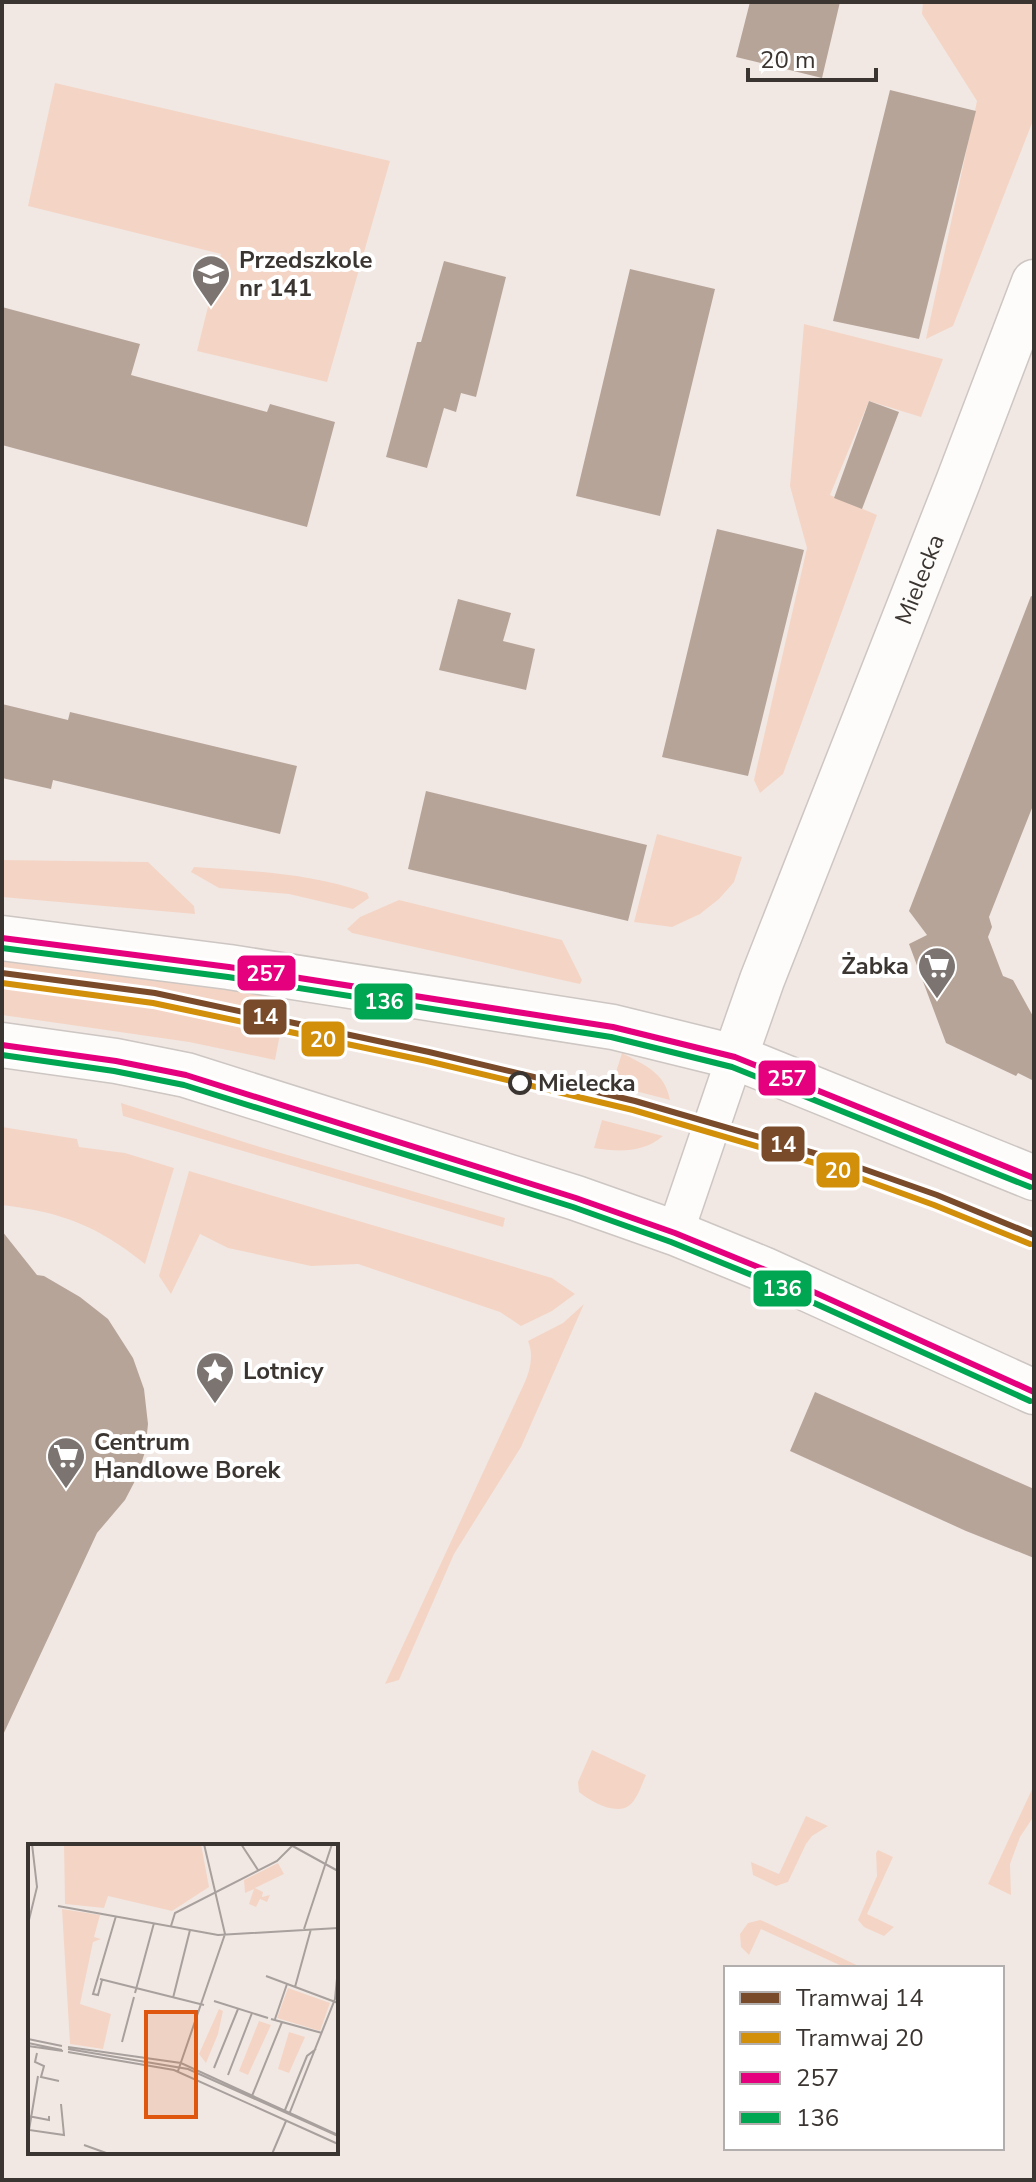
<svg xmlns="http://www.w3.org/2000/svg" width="1036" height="2182" viewBox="0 0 1036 2182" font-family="'Nunito Sans',sans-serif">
<rect width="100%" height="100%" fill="#f1e8e4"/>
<path fill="#f4d5c5" d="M923 2H1034V118L953 326 926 339 977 101 922 14Z
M55 83 390 161 327 382 197 351 221 254 28 206Z
M804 324 943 359 921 417 869 401 830 495 877 515 783 774 760 793 754 780 807 548 790 486Z
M657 834 742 857 734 882 719 899 700 914 672 927 634 922Z
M2 860 148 862 194 906 195 914 2 897Z
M194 867C252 871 311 873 367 893L369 898 353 909 289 894 219 888 191 872Z
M399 900 562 940 582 980 580 984 352 933 347 929 360 917Z
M2 959 288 993 275 1060 189 1042 2 1015Z
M622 1053C644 1065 665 1072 670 1100L612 1085Z
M121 1103 260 1147 505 1218 503 1227 123 1116Z
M602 1120 663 1136C643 1153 619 1152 594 1148Z
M2 1127 77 1139 79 1147 125 1153 174 1168 145 1264C96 1225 64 1213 2 1205Z
M189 1171 552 1278 575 1294 552 1311 521 1326 500 1312 358 1264 311 1266 228 1248 200 1234 171 1294 159 1276Z
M584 1304 521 1447 454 1554 399 1680 385 1684 524 1384C530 1371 534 1355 528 1341L563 1323Z
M592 1750 646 1775C642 1784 638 1797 631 1804 618 1817 591 1802 579 1792L578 1782Z
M1034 1785V1816L1020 1837 1010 1864 1011 1895 988 1884Z
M806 1816 828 1826 812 1836 806 1844 788 1882 776 1886 753 1875 751 1862 779 1874Z
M878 1850 893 1857 867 1914 894 1927 884 1936 864 1927 858 1920 877 1876 876 1853Z
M760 1920 763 1921 863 1968H846L761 1929 749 1955 741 1947 740 1934 748 1923Z"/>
<path fill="#b7a499" d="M750 2H840L822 78 736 57Z
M890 90 976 111 919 339 833 321Z
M444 261 506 277 476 397 461 393 456 412 444 408 427 468 386 457 417 342H421Z
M630 269 715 289 660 516 576 496Z
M2 307 140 344 131 375 267 412 270 404 335 422 307 527 2 445Z
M869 401 899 412 862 509 834 498Z
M717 529 804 550 748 776 662 757Z
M1031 596 1034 597V803L989 917 992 927 988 937 1003 976 1013 980 1034 1018V1081L1018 1073 1016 1076 946 1043 909 944 927 935 909 911Z
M458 599 511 613 503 641 535 649 526 690 439 670Z
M2 704 68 720 70 712 297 766 280 834 53 780 51 789 2 778Z
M426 791 647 845 628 921 408 869Z
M2 1231 37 1275 44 1276 80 1297 108 1319 133 1358 144 1389 148 1424 145 1452 136 1479 125 1500 97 1533 2 1737Z
M815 1392 1034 1489V1558L966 1531 790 1451Z"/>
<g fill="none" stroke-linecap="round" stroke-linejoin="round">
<g stroke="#cdc6c2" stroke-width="39">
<path id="minor" d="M675 1233 735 1057"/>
</g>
<g stroke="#cdc6c2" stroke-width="47">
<g id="tertiary">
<path id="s1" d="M735 1057 762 980 958 482 1034 282"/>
</g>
</g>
<g stroke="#cdc6c2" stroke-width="47">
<path id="primary" d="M2 938 229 967 613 1027 735 1057 1034 1178
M2 1045 116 1061 186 1075 576 1198 675 1233 763 1269 1034 1392"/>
</g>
<use href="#minor" stroke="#fdfcfb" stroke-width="36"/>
<use href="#tertiary" stroke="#fdfcfb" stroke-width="44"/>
<use href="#primary" stroke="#fdfcfb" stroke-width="44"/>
<g stroke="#fff" stroke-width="12">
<path id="bus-1" d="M2 938 229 967 613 1027 735 1057 1034 1178
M2 1045 116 1061 186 1075 576 1198 675 1233 763 1269 1034 1392"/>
</g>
<g stroke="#fff" stroke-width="12">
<path id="bus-2" d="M2 948 228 977 611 1037 732 1067 1030 1187
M2 1055 114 1071 184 1085 573 1207 671 1242 759 1278 1030 1401"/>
</g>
<use href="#bus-1" stroke="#e5007d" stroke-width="6"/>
<use href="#bus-2" stroke="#00a651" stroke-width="6"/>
<g stroke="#fff" stroke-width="12">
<path id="tram-1" d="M2 973 155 993 429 1052 635 1101 838 1160 937 1195 1034 1235"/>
</g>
<g stroke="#fff" stroke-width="12">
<path id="tram-2" d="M2 983 153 1003 427 1061 633 1110 835 1169 934 1205 1030 1244"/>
</g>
<use href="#tram-1" stroke="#7a4b2a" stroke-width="6"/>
<use href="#tram-2" stroke="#d18f0a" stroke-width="6"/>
</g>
<defs>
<g id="school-pin" transform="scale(2)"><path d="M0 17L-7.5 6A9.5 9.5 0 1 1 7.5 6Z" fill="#7b7470" stroke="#fff"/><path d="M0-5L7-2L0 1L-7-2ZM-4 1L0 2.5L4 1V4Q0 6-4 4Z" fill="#fff"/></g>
<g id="supermarket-pin" transform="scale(2)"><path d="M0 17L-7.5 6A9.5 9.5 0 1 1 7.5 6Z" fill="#7b7470" stroke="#fff"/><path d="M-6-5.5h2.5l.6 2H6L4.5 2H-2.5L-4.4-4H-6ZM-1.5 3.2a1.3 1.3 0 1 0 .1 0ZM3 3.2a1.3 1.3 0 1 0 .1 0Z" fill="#fff"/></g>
<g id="sight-pin" transform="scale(2)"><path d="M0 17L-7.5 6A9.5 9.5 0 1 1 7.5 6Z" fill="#7b7470" stroke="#fff"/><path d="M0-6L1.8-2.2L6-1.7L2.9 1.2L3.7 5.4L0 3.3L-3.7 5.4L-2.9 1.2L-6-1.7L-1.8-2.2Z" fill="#fff"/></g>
</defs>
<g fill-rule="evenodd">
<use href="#school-pin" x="211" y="274"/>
<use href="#supermarket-pin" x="937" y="966"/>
<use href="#sight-pin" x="215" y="1371"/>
<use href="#supermarket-pin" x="66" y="1456"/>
</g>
<circle fill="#fff" stroke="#3b3531" stroke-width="4" cx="520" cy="1083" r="10"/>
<g text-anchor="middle" stroke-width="8" stroke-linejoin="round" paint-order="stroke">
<g font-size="24" font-weight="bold" fill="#3b3531" stroke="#fff" text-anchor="start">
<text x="239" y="268">Przedszkole<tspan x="239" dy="28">nr 141</tspan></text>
<text x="909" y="974" text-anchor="end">Żabka</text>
<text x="243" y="1379">Lotnicy</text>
<text x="94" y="1450">Centrum<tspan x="94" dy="28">Handlowe Borek</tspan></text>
</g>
<g font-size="24" fill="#3b3531" stroke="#fff">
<text dy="8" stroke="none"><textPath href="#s1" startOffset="512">Mielecka</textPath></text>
</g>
<g font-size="24" font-weight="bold" fill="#3b3531" stroke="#fff" text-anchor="start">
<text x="538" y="1091">Mielecka</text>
</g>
</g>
<g transform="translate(28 1844)">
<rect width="310" height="310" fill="#f1e8e4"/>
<path d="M36 0H173L181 43 144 67 80 52 76 64 37 60ZM250 19 256 30 227 44 235 48 234 53 242 51 239 58 232 55 228 63 221 60 226 45 217 49 216 36ZM34 65 72 71 66 93 73 95 65 98 52 160 83 170 75 205 42 200ZM260 144 302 159 292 187 249 174ZM191 165 195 167 190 190 178 219 171 210ZM231 177 243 181 220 231 211 227ZM261 188 277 193 261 229 250 225Z" fill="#f4d5c5"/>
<path fill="none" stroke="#a8a09c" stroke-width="2" d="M213 0 230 26M261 0 310 27M30 62 190 91 310 84M0 80 9 43 4 0M143 82 147 69 249 17 264 2M276 85 304 0M238 132 310 159M72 135 176 161M74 136 70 151 65 150 88 72M267 143 283 85M107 149 126 79M145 154 162 86M186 157 240 174M243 175 294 189M247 175 259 140M0 195 34 202M94 198 106 153M0 199 34 206M0 202 35 207M40 203 153 219 310 291M40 205 160 225 310 292M40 208 146 226 310 300M9 209 7 218 16 222 13 233 31 237M186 224 210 165M150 227 197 90 176 0M200 231 224 169M10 232 1 286 36 291 33 260M224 252 254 178M257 266 279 212 288 205M262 268 307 155 310 124M0 272 21 276V272M56 301 81 310M244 310 258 277"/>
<path fill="#df570e" fill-opacity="0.15" stroke="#df570e" stroke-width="4" d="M118 168H168V273H118Z"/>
<rect width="310" height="310" fill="none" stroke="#3b3531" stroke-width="4"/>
</g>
<g stroke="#fff" stroke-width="3">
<rect x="236" y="954" width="61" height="38" rx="8" fill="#e5007d"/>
<rect x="353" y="982" width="61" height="39" rx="8" fill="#00a651"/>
<rect x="242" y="998" width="46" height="38" rx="8" fill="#7a4b2a"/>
<rect x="300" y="1020" width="46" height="38" rx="8" fill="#d18f0a"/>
<rect x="757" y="1059" width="60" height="38" rx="8" fill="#e5007d"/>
<rect x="760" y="1125" width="46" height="38" rx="8" fill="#7a4b2a"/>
<rect x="815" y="1151" width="46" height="38" rx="8" fill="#d18f0a"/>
<rect x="752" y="1269" width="61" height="39" rx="8" fill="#00a651"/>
</g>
<g font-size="22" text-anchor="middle" font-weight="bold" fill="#fff">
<text x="266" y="981">257</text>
<text x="384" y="1009">136</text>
<text x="265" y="1024">14</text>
<text x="323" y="1047">20</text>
<text x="787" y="1086">257</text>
<text x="783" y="1152">14</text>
<text x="838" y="1178">20</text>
<text x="782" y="1296">136</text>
</g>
<rect width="1036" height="2182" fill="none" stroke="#3b3531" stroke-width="8"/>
<rect x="724" y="1966" width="280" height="184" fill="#ffffff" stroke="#b1aead" stroke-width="2"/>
<rect x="740" y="1992" width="40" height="12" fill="#7a4b2a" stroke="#b1aead" stroke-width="2"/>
<text x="796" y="2006" font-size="24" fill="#3b3531">Tramwaj 14</text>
<rect x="740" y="2032" width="40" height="12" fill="#d18f0a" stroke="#b1aead" stroke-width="2"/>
<text x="796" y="2046" font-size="24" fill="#3b3531">Tramwaj 20</text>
<rect x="740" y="2072" width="40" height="12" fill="#e5007d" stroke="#b1aead" stroke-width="2"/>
<text x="796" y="2086" font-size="24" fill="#3b3531">257</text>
<rect x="740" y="2112" width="40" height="12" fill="#00a651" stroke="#b1aead" stroke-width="2"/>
<text x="796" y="2126" font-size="24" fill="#3b3531">136</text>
<path d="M748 68v12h128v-12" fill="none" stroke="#3b3531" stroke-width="4"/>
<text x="760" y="68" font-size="24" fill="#3b3531" stroke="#ffffff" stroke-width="6" paint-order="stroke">20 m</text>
</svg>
